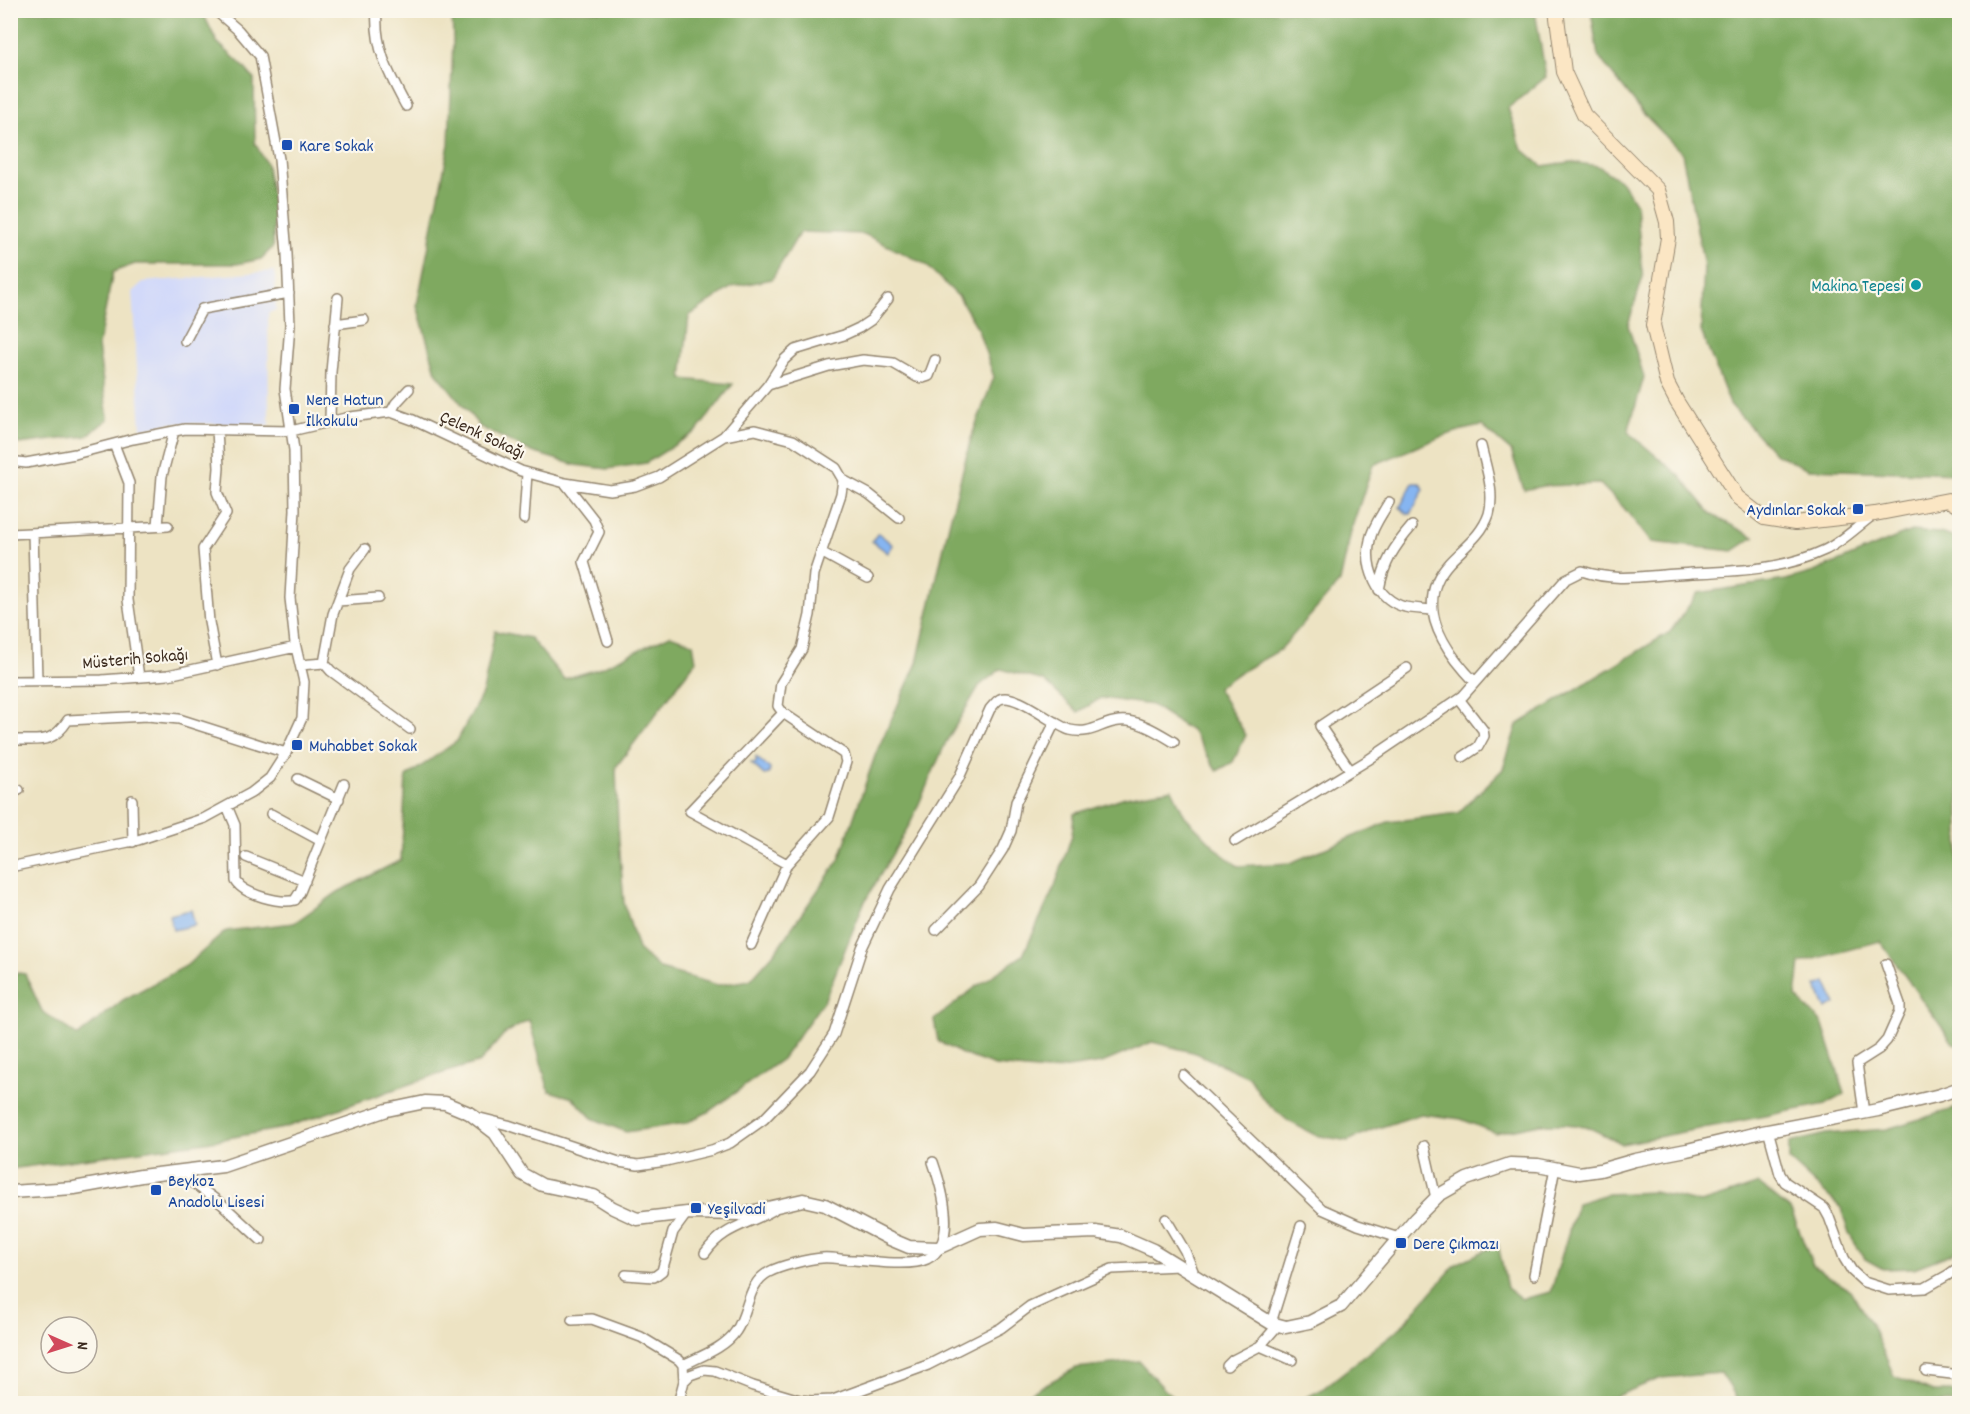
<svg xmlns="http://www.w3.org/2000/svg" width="1970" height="1414" viewBox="0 0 1970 1414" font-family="Dekko,sans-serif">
<rect width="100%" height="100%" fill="#fbf7ec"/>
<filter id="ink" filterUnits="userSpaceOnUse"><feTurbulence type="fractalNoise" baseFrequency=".0167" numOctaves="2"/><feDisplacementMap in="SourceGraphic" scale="12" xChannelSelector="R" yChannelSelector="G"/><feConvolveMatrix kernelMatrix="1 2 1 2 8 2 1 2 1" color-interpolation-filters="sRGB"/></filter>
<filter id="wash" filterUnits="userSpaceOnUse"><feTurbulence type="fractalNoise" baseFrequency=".008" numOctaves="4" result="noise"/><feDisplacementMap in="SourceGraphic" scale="24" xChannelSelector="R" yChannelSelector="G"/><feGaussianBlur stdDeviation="1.35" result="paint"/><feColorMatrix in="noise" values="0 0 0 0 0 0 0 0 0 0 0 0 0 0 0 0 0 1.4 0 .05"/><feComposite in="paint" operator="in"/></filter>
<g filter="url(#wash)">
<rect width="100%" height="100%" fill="#ede3c3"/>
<path fill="#d2d9f9" d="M275 271 276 310 268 313 269 425 172 423 141 429 132 292 143 282Z"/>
<path fill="#7fa960" stroke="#5d6a3f" stroke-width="1.5" d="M10 11H202L217 42 243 66 254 79 255 143 267 165 274 215 273 247 261 259 237 264H135L113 272 98 346 108 419 87 436 19 444 10 437Z
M452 11H1535L1546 77 1508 108 1522 149 1542 166 1571 162 1598 166 1622 182 1636 204 1643 277 1628 325 1644 377 1628 432 1680 476 1712 515 1754 537 1733 551 1651 542 1624 508 1600 484 1543 486 1524 490 1511 451 1482 426C1447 431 1407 452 1373 465L1352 527 1340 582 1280 650 1237 674 1217 688 1246 735 1233 762 1217 771 1193 732 1152 705 1101 698 1078 712 1044 681 1001 669 979 686 946 742 911 822 864 903 825 999 782 1059 708 1112 686 1123 626 1132 592 1118 573 1098 549 1091 529 1020 504 1034 480 1062 430 1077 284 1128 206 1142 11 1169V972L25 974 42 1011 78 1036 123 1000 186 966 226 931 294 923 338 892 401 860 406 777 457 741 483 692 495 631 530 638 564 679 598 669 670 635 693 643 696 661 616 767 618 828 624 903 638 949 660 969 718 985 750 980 775 952 839 860 876 753 917 663 950 520 971 438 994 377 977 327 959 297 925 264 864 234 800 232 772 279 732 287 689 316 682 379 733 384 697 431 646 463 608 469 575 465 532 452 480 427 436 372 417 305 449 144 453 40Z
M1591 11H1959V474L1808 469 1774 453 1730 404 1701 331 1704 266 1682 153 1643 113 1598 56Z
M1911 531 1940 533 1959 539V1046L1953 1043 1880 941 1800 963 1796 997 1822 1023 1845 1094 1826 1104 1622 1144 1586 1126 1564 1124H1540L1495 1133 1461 1119 1421 1114 1372 1130 1348 1141 1315 1135 1288 1121 1263 1099 1249 1077 1196 1053 1152 1042 1102 1063 1047 1071 995 1066 962 1054 938 1041 934 1020 973 989 1023 955 1055 886 1072 835 1074 814 1125 797 1172 789 1185 816 1222 854 1238 866 1290 863 1388 822 1458 813 1503 769 1517 725 1670 632 1698 593 1786 580 1814 572Z
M1959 1107V1248L1951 1254 1914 1268 1883 1269 1865 1259 1849 1234 1841 1208 1789 1160V1143L1826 1134 1887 1129Z
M1759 1184 1791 1210 1813 1266 1850 1290 1873 1328 1894 1376 1933 1392H1959V1403H1740L1721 1373 1661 1378 1599 1403H1295L1321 1390 1401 1327 1456 1264 1498 1244 1507 1288 1522 1299 1551 1292 1577 1203 1607 1194 1654 1192 1701 1203Z
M1139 1361 1165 1390 1181 1403H1011L1076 1368Z"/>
<path fill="#86b5f1" stroke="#607088" stroke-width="1.5" d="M1413 483H1420L1424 489 1411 514H1407L1400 507Z
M878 533 893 545 888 553 872 541Z
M756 757 770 769 769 774 764 775 751 763H756Z
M191 910 195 925 173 930 169 915Z
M1826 982 1836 1004 1826 1009 1816 986Z"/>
</g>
<g filter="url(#ink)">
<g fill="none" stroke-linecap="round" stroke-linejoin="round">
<g stroke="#948670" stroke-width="12">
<path id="minor" d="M377 10C374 48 389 74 406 106
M335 324 364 320
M185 341 202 309 289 293
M768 385 784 360 795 350 844 335 859 328 871 320 888 299
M391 412 396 403 409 389
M330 421 331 372 338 298
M724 436 768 385 829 366 863 360 893 363 917 377 923 378 929 376 935 360
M114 444 129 483 128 600 139 677
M10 461 26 463 75 454 133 439 185 429 291 431 350 417 391 412 413 420 521 471 565 483 610 490 635 486 659 477 724 436 755 430 793 440 836 468 843 480 841 494 814 574 810 615 802 649 781 683 778 706 783 713 844 754 846 762 829 817 787 864 690 811 783 713
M843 480 869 494 899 518
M565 483 594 520 599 532 584 562 608 641
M1389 502C1383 513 1372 527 1370 540 1364 567 1377 600 1405 607 1414 609 1425 609 1433 610
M524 519 527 473
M158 526 162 476 174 431
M33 533 37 680
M10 534 168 526
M821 552 868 578
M1379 590C1384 562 1394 547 1412 526
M338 601 378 598
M324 663 333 614 350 569 365 549
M217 665 209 622 203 549 226 514 217 492 219 468 217 429
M300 665 324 663 331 671 410 729
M10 681 102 680 168 675 296 647
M1475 682C1444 650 1412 604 1449 563 1464 547 1482 535 1489 514 1495 492 1486 468 1481 446
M1459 699 1483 730 1484 736 1478 747 1463 757
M10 740C39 739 51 746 68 720L147 716 179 719 286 753
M1350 770 1320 726 1407 668
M298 779 339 799
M10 793 19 790
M132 800 133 842
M227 806 235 825 236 881C244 895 281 904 295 900L300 892 344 784
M271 814 321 841
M1235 841 1368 760 1463 696 1566 579 1582 571C1614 582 1644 576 1677 574 1727 571 1778 572 1825 550 1842 542 1858 526 1873 515
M246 857 305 881
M10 867 138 840 205 818 251 793 270 778 286 753 302 718 304 682 295 643 290 598 295 510 294 450 285 389 290 325 287 254 279 159 260 56 238 30 215 10
M936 930 979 886 1003 849 1011 831 1016 802 1055 722
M751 945 787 864
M1183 1075 1322 1209 1358 1225 1399 1238
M1864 1113 1857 1063 1879 1049 1887 1040 1900 1011V1004L1886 964
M476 1117 508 1125 619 1162 638 1165 666 1161 712 1150 730 1143 764 1119 810 1071 834 1034 862 948 890 889 959 778 990 709C993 706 996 701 1000 699 1016 692 1053 725 1070 730 1092 735 1100 723 1119 721 1138 719 1159 733 1174 742
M1768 1130 1780 1174 1785 1182 1824 1208 1829 1217 1844 1258 1852 1271 1864 1282 1889 1290 1925 1288 1948 1275 1960 1266
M1424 1146 1436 1198
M177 1171 223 1205 261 1240
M1166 1219 1185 1251 1195 1276
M705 1253C723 1227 747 1225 773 1210
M626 1275 654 1277 662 1271 673 1232 687 1213
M1534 1275 1555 1168
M572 1320 592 1319 641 1337 679 1360 683 1365 684 1381
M1271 1323 1301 1226
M1260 1346 1292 1360
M683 1365C701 1356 725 1348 736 1331 749 1312 747 1283 769 1272 780 1266 808 1259 822 1258 832 1257 843 1260 854 1260 873 1261 910 1267 927 1259 959 1243 942 1188 933 1162
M1227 1366 1233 1360 1260 1346 1278 1325
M1926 1371 1960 1375
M678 1404 684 1381 690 1375 704 1370 715 1371 753 1386 800 1400 811 1401 833 1400 928 1365 1001 1328 1030 1306 1112 1269 1179 1266"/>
</g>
<g stroke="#948670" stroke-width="15">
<path id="tertiary" d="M10 1192 74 1188 141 1176 223 1166 387 1110 425 1102 445 1103 469 1113 495 1133 522 1174 542 1185 594 1196 613 1208 637 1219 687 1213 742 1214 803 1200 825 1205 890 1239 909 1247 938 1248 980 1229 997 1228 1024 1235 1095 1232 1121 1236 1153 1250 1271 1323 1286 1327 1310 1322 1341 1306 1415 1219 1439 1195 1467 1179 1510 1164 1538 1165 1579 1173 1600 1170 1635 1160 1687 1150 1762 1132 1878 1110 1940 1095 1960 1088"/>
</g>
<g stroke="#948670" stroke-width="16">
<path id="secondary" d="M1556 10 1564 72 1584 115 1658 190 1667 222 1668 238 1653 325 1667 383 1677 402 1737 497 1764 518 1795 523 1875 514 1948 500 1960 507"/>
</g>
<use href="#minor" stroke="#fff" stroke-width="9"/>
<use href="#tertiary" stroke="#fff" stroke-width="12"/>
<use href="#secondary" stroke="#fbe6c4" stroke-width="14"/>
</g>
</g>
<g fill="#1a4fb4" stroke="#fbf7ec" stroke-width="2">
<rect x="281" y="139" width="12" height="12" rx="3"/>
<rect x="288" y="403" width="12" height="12" rx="3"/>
<rect x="1852" y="503" width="12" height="12" rx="3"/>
<rect x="291" y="739" width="12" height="12" rx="3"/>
<rect x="150" y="1184" width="12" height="12" rx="3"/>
<rect x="690" y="1202" width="12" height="12" rx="3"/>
<rect x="1395" y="1237" width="12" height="12" rx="3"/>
</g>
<circle fill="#0f9aa8" stroke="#fbf7ec" stroke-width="2" cx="1916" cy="285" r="6"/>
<g text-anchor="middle" stroke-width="4.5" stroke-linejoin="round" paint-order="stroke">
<g font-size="18" fill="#164399" stroke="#fbf7ec" text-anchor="start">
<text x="299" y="151">Kare Sokak</text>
<text x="306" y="405">Nene Hatun<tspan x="306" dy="21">İlkokulu</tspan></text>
<text x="1846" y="515" text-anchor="end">Aydınlar Sokak</text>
<text x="309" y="751">Muhabbet Sokak</text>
<text x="168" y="1186">Beykoz<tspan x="168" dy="21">Anadolu Lisesi</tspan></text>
<text x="708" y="1214">Yeşilvadi</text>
<text x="1413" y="1249">Dere Çıkmazı</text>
</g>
<g font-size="18" fill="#0d838f" stroke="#fbf7ec" text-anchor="end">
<text x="1904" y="291">Makina Tepesi</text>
</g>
<g font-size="18" fill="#3b2a1e" stroke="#fbf7ec">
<text transform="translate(483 434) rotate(25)" y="6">Çelenk Sokağı</text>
<text transform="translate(135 658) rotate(-5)" y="6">Müsterih Sokağı</text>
</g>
</g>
<rect width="1970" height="1414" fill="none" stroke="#fbf7ec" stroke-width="36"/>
<g transform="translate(69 1345) rotate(93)"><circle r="28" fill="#fbf7ec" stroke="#aea59a" stroke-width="1.5"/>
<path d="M0-4.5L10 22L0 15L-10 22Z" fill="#d1495b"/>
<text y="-9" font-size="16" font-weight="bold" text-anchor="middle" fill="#3b2a1e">N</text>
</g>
</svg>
